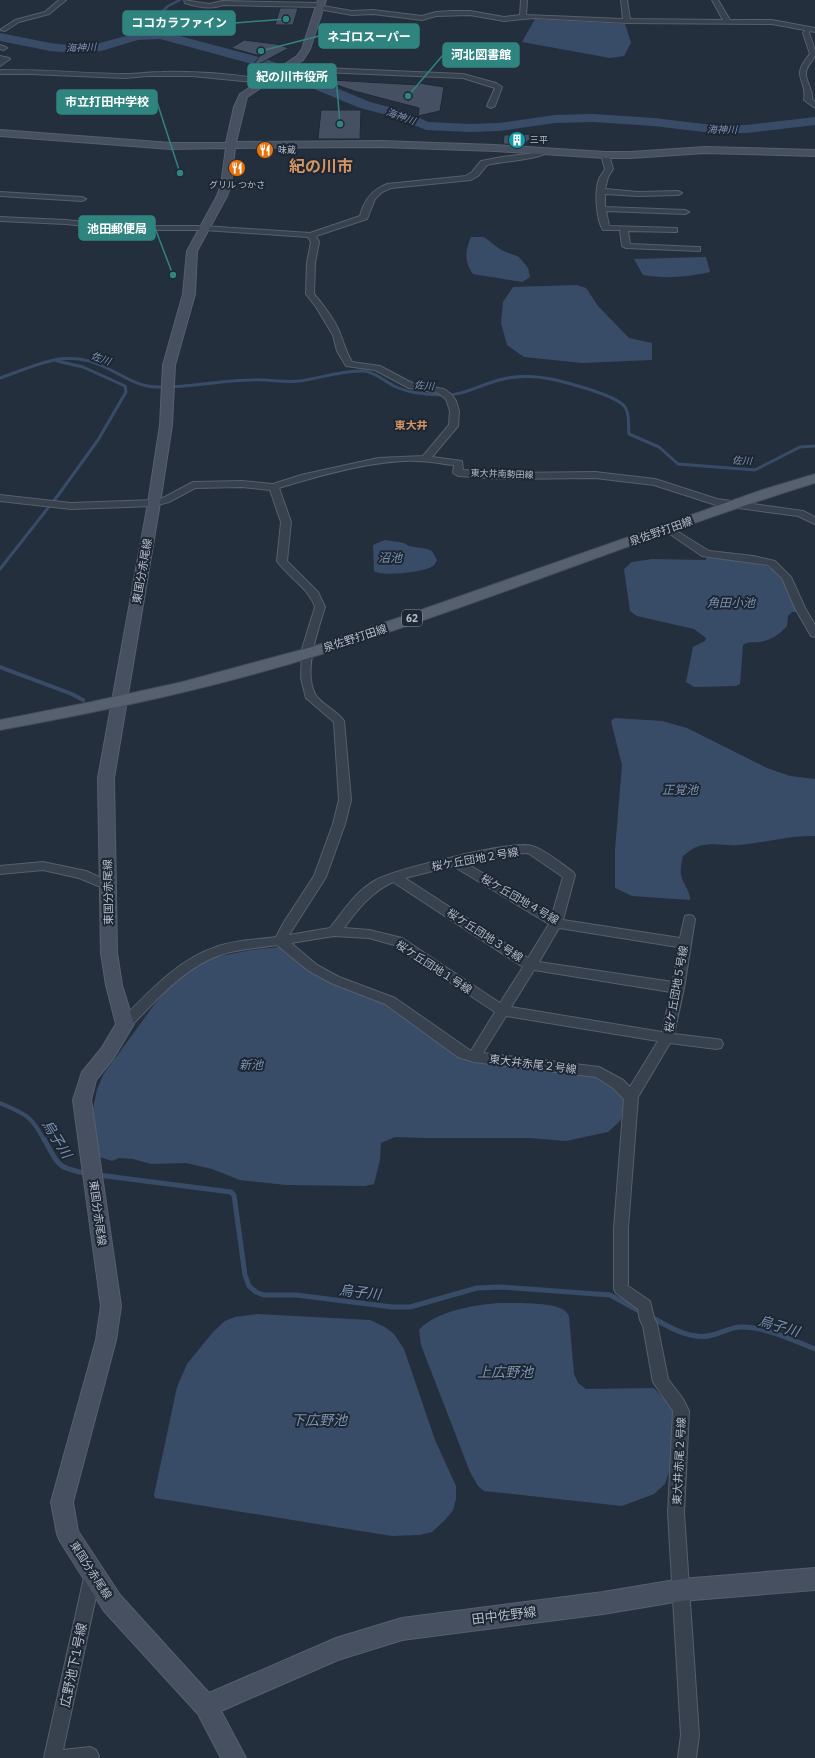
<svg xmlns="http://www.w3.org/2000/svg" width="815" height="1758" viewBox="0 0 815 1758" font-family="'IBM Plex Sans','Noto Sans JP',sans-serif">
<rect width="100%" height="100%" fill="#242f3e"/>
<path fill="#394c67" d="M535 19 625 24 631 43 624 56 610 58 522 42Z
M471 237H484L501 250 519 257 528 268 530 277 522 282 473 274C464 261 465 251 471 237Z
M706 257 710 272C687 277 666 279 643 275L634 259Z
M577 285 586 288 598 306 629 338 652 343V360L582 363 524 357 507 345 501 323 503 302 513 287Z
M385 540 404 543 409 546 427 549 432 551 437 560C435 564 434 566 431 567 422 572 382 577 374 571L373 545Z
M706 558C735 559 765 555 783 581 790 589 793 602 798 612H792L788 616 787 626C779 635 771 640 759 642 753 643 748 641 743 645L740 684 736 686 694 687 686 682 693 647 705 641 706 638 694 629 637 616 630 611 624 569 632 562 652 559 706 560Z
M615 718 662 721 687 728 767 768 790 776 815 779V836C789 835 764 843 739 845 726 846 712 842 699 846 693 848 688 852 683 856 681 864 679 873 683 881 686 888 690 892 690 900L632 896 615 888V849L622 765 611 721Z
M280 947 329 982 388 1003 465 1057 594 1076 603 1080 625 1099 627 1107 620 1121 608 1132 566 1141 529 1138H425L395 1137 381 1143 380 1160 374 1184 365 1186 286 1185 240 1180 212 1169 186 1163 151 1164 133 1159 119 1158 112 1161 100 1157 98 1154 92 1113 97 1090 103 1075 154 1005 174 982 184 974 210 958 251 950Z
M498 1303C513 1303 550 1302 562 1309 565 1310 567 1313 569 1316L574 1374 578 1383 586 1389 654 1388 666 1401 674 1414 673 1459 665 1484 654 1494 622 1506 484 1491 478 1486 470 1472 421 1345 419 1330C436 1311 474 1305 498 1303Z
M257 1314 370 1320 385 1327 394 1334 404 1349 435 1440 456 1486V1499L453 1510 445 1520 432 1532 419 1535 392 1536 155 1498 154 1495 177 1387 187 1364 213 1332 225 1321 235 1317Z"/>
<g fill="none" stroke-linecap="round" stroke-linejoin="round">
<path stroke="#394c67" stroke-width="2.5" d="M161 35V13L168 6 180 0"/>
<path stroke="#394c67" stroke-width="3" d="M0 378C39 365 67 347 107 368 123 376 139 387 157 387 189 388 221 380 252 380 268 379 284 383 300 381 321 378 342 370 364 371 375 372 384 381 394 386 408 393 424 394 440 395 464 396 477 386 499 380 517 375 538 376 556 380 571 384 617 395 625 407 630 414 628 426 629 434L659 447 678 464 755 470 800 447 815 446
M0 569 59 494 98 440 126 392 125 386 83 367 57 361"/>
<path stroke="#394c67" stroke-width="4" d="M0 667 72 694 83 700
M0 1103C25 1114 31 1115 44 1140"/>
<path stroke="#394c67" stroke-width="5" d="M44 1139C60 1167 56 1167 88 1174
M98 1175 231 1192 234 1195 245 1275 249 1286 256 1292 264 1295H296L392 1307H410L477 1288 501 1287 610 1295 643 1313
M651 1317C669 1327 691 1341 712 1335 721 1333 731 1327 741 1327 767 1327 792 1340 815 1349"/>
<path fill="#394c67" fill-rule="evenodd" d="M145 31H161L266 59 370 102 405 111 428 122 470 124 499 123 555 115 593 114 654 118 712 125H746L815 117V125L746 133H712L654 126 593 122 555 123 499 131 470 132 426 130 395 117 360 108 256 65 160 39 138 40 101 51 76 53 50 51 0 41V33L50 43 76 46 100 43Z"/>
</g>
<path fill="#455162" stroke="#1f2835" d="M280 8H298L293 25H275Z
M244 40 276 44 289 48 250 69 260 56 231 48Z
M331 80 419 85V83L444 87 440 111 418 116 419 108 354 91 331 83Z
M321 110H361L360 139H318Z
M536 134 523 145 503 144 504 135Z"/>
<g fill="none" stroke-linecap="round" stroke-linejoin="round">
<g stroke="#565f6c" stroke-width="2">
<path id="street" d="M59 0H66L49 14 19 22 5 31 0 30 15 20 45 12Z
M184 0 209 4 222 1 320 3 323 6 352 11 373 10 422 16 436 12 451 11H470L504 17 520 15 521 0H527L526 15 623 19 621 0H627L630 19 723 20 712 0H718L730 20H772L815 28V32L810 31 809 33C811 39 815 48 815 55 813 62 805 66 806 75 807 84 813 90 812 99L815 102V108L804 100C808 78 789 79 810 54L803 33 805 30 772 24 627 23 534 18 504 21 470 15 436 16 422 20 373 14 352 15 319 9 316 7 223 5C210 10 197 7 185 3Z
M0 45 6 47 7 48 4 50 0 49Z
M0 56 9 58 10 59 0 66Z
M289 64 299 67 463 74 496 83 502 87 495 106 491 108 487 106 495 88 463 78 298 71 287 67 286 66Z
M0 70C42 69 84 74 126 74 138 74 150 72 162 72 196 71 230 74 263 79L266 81 263 83 192 76H148L125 78 30 74H0Z
M546 149 550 151C539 160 502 161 487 165L478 176 471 180 391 188 382 192 375 199 367 219 316 236 319 242 315 263 314 294C324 306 336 321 341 336 345 346 346 352 352 362L380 366 414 384 444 389 452 395 456 401 459 411 458 426 432 457 462 461 463 470 505 473 595 472 655 479 717 499 803 511 815 517V524L798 516 716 505 654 485 595 478 505 479 458 476 453 473 454 465C442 464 430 461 417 461 377 459 318 476 279 488L291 522 287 561 318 592 325 607C318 630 303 671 315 694 320 704 338 711 344 721L351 800 345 824 326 877 289 935 330 928C344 910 356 891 376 880 394 869 515 840 532 846 544 849 563 865 573 872L575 875 563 920 680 938 685 916 689 915 693 916 695 919 684 988 674 1034 716 1039 721 1040 723 1044 721 1048 716 1049 670 1043 638 1097 628 1228V1286L650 1301 654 1318 657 1324 668 1379 683 1399 689 1411 684 1513 699 1735 696 1758H678L681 1735 668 1513 673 1411 653 1382 643 1326 640 1320 638 1309 616 1293 614 1289V1228L624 1099 613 1088 596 1077 474 1062 458 1057 385 1004 331 983 309 971 277 945C259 948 237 949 220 955 183 968 156 1001 130 1027L125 1029 120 1027 119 1024 120 1021C149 992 177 960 216 947 234 940 257 940 276 937L284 922 314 876 333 824 339 800 334 722 306 698 301 678 302 649 315 607C309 588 288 577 277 561L281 522 270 490 242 487 195 488 169 502 154 506 71 509 0 501V495L71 503 154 500 163 498 193 482 242 481 273 484 301 475 378 458 423 456 449 425 450 411 446 399 438 393 409 388 375 370 346 366 337 351 333 335 316 307 306 294 307 263 311 242 308 237 204 230H121L66 224 0 221V217L66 220 121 226H204L310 233 360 216C364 200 372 190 387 184L466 176 472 172 481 161 502 157 535 153ZM528 853 563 877 552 915 466 863 511 854ZM453 866 549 924 528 958 405 878ZM393 882 523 967 500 1003 402 938 369 930 344 928C358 909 371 892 393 882ZM559 928 678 947 673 982 539 962ZM334 936 369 938 394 945 495 1012 471 1051 395 998 339 977 317 965 291 943ZM534 970 671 992 662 1032 511 1007ZM506 1016 658 1041 630 1087 623 1080 599 1067 483 1053Z
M602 153H605L609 155 613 169 608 177 605 189 638 192 678 191 682 193 678 195 638 196 605 194V207L685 210 689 212 685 214 606 211 609 226 677 228V232H674L628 231 630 244 697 247H700V251L626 248 622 246 620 230H603C596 219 594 189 600 177 602 174 604 172 605 169L601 155Z
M0 192 82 197 86 199 82 201 0 196Z
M667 525 709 551 753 556 775 561 791 577 805 608 815 625V637L811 636 795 608 782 578 768 565 702 556 664 530 662 528Z
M43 862 86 871 112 883 114 886 112 889 108 890 79 878 43 870 0 874V866Z
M93 1565 99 1567 101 1573 63 1750 90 1747 96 1750 99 1756 98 1758H44L85 1573 87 1567Z"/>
</g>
<g stroke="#565f6c" stroke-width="2">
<path id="secondary" d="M318 0H326L310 49 303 60 247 97 236 142 381 141 495 145 605 152H631L705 147 815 150V156L705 153 631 158H605L495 151 381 147 235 148 231 185 227 196 197 251 195 294 175 365 172 425 160 503 114 778 117 953 122 985 134 1024 113 1059 96 1080 91 1100 121 1306 116 1340 73 1502 78 1531 120 1595 209 1693 336 1638 402 1618 603 1592 681 1579 815 1568V1590L681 1601 603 1614 402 1640 338 1660 221 1711 246 1758H221L198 1714 104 1611 60 1541 57 1534 51 1502 96 1340 101 1306 73 1100 82 1072 101 1049 116 1024 106 985 101 953 98 778 148 503 160 425 163 365 183 294 187 251 217 196 221 185 226 148 171 149 0 136V130L171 143H226L234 107 240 94 297 56 302 49Z"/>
</g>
<g stroke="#414a57" stroke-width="2">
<path id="primary" d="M815 474V483C650 534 490 601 325 653 219 687 109 710 0 730V720L91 702 182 682 312 647 398 618 765 489Z"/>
</g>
<use href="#street" fill="#38414e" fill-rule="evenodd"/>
<use href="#secondary" fill="#465061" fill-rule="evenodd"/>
<use href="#primary" fill="#56606e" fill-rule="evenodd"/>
</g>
<defs>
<g id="building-disc" transform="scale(0.9)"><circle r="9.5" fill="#0f9aa8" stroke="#1d2633"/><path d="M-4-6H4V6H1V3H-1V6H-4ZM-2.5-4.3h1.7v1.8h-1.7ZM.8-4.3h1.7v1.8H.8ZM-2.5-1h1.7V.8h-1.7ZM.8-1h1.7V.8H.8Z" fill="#fff"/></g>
<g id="restaurant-disc" transform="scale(0.9)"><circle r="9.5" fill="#e8710a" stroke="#1d2633"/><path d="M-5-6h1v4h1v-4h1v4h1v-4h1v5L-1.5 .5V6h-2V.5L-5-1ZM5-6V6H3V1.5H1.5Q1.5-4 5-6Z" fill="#fff"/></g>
</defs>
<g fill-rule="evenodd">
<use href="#building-disc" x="517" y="140"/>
<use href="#restaurant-disc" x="265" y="150"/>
<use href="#restaurant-disc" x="237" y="168"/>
</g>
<g text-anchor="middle" stroke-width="4" stroke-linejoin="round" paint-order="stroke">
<g font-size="9" fill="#b4bcc9" stroke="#1d2633" text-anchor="start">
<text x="530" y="143">三平</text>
<text x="278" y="153">味蔵</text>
<text x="237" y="188" text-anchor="middle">グリル つかさ</text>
</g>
<g font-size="9" fill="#b4bcc9" stroke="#1d2633">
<text transform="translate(502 474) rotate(2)" y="3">東大井南勢田線</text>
</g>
<g font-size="10" font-style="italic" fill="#7c92b1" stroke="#1d2633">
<text transform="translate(81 47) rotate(-2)" y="4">海神川</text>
<text transform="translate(401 116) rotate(20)" y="4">海神川</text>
<text transform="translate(722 129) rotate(1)" y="4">海神川</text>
<text transform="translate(101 358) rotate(20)" y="4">佐川</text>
<text transform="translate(424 385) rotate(5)" y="4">佐川</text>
<text transform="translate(742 460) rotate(3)" y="4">佐川</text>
</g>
<rect fill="#1d2633" stroke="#878f9c" stroke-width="1" x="402" y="610" width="20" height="16" rx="3"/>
<g font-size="10" font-weight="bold" fill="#b4bcc9">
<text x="412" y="622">62</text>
</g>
<g font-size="11" font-weight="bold" fill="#d59563" stroke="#1d2633">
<text x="411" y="429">東大井</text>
</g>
<g font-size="11" fill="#b4bcc9" stroke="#1d2633">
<text transform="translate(661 531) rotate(-19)" y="4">泉佐野打田線</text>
<text transform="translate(142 571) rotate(-80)" y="4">東国分赤尾線</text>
<text transform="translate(355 638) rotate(-18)" y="4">泉佐野打田線</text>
<text transform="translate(475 859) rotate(-10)" y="4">桜ケ丘団地２号線</text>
<text transform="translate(108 892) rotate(-91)" y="4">東国分赤尾線</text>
<text transform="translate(520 899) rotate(30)" y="4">桜ケ丘団地４号線</text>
<text transform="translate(485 935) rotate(33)" y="4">桜ケ丘団地３号線</text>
<text transform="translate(434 967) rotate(33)" y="4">桜ケ丘団地１号線</text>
<text transform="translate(676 989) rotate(-80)" y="4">桜ケ丘団地５号線</text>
<text transform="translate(533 1064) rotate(7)" y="4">東大井赤尾２号線</text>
<text transform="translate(98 1213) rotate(82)" y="4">東国分赤尾線</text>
<text transform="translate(679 1461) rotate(-87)" y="4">東大井赤尾２号線</text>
<text transform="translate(91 1570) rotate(57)" y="4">東国分赤尾線</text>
</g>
<g font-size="12" font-style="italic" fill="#7c92b1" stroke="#1d2633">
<text x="390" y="562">沼池</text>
<text x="731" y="607">角田小池</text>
<text x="680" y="794">正覚池</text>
<text x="251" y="1069">新池</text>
</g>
<g font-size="13" fill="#b4bcc9" stroke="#1d2633">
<text transform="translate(504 1615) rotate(-7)" y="5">田中佐野線</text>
<text transform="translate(73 1665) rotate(-78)" y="5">広野池下1号線</text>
</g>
<g font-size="14" font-style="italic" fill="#7c92b1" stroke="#1d2633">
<text transform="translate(57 1139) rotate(58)" y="5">烏子川</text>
<text transform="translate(360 1292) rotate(7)" y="5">烏子川</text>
<text transform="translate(779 1326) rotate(17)" y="5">烏子川</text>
<text x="505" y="1377">上広野池</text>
<text x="319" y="1425">下広野池</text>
</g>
<g font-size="16" font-weight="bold" fill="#d59563" stroke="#1d2633">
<text x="321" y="172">紀の川市</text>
</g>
</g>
<path fill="none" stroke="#308480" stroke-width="1.5" d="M286 19L235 23M261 51L319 36M408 96L443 55M340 124L336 76M180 173L157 102M173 275L155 228"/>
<g fill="#308480" stroke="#1d2633" stroke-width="1.5">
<circle cx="286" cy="19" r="4"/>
<circle cx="261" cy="51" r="4"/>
<circle cx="408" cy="96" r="4"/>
<circle cx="340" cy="124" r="4"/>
<circle cx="180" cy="173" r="4"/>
<circle cx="173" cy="275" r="4"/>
</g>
<g fill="#308480" stroke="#308480" stroke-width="1.5">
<rect x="123" y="11" width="112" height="24" rx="4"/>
<rect x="319" y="24" width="100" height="24" rx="4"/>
<rect x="443" y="43" width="76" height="24" rx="4"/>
<rect x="248" y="64" width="88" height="24" rx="4"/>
<rect x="57" y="90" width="100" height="24" rx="4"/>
<rect x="79" y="216" width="76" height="24" rx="4"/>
</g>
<g font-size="12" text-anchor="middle" font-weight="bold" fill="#fff">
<text x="179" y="27">ココカラファイン</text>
<text x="369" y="41">ネゴロスーパー</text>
<text x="481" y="59">河北図書館</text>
<text x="292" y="81">紀の川市役所</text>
<text x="107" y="106">市立打田中学校</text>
<text x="117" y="233">池田郵便局</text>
</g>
</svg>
